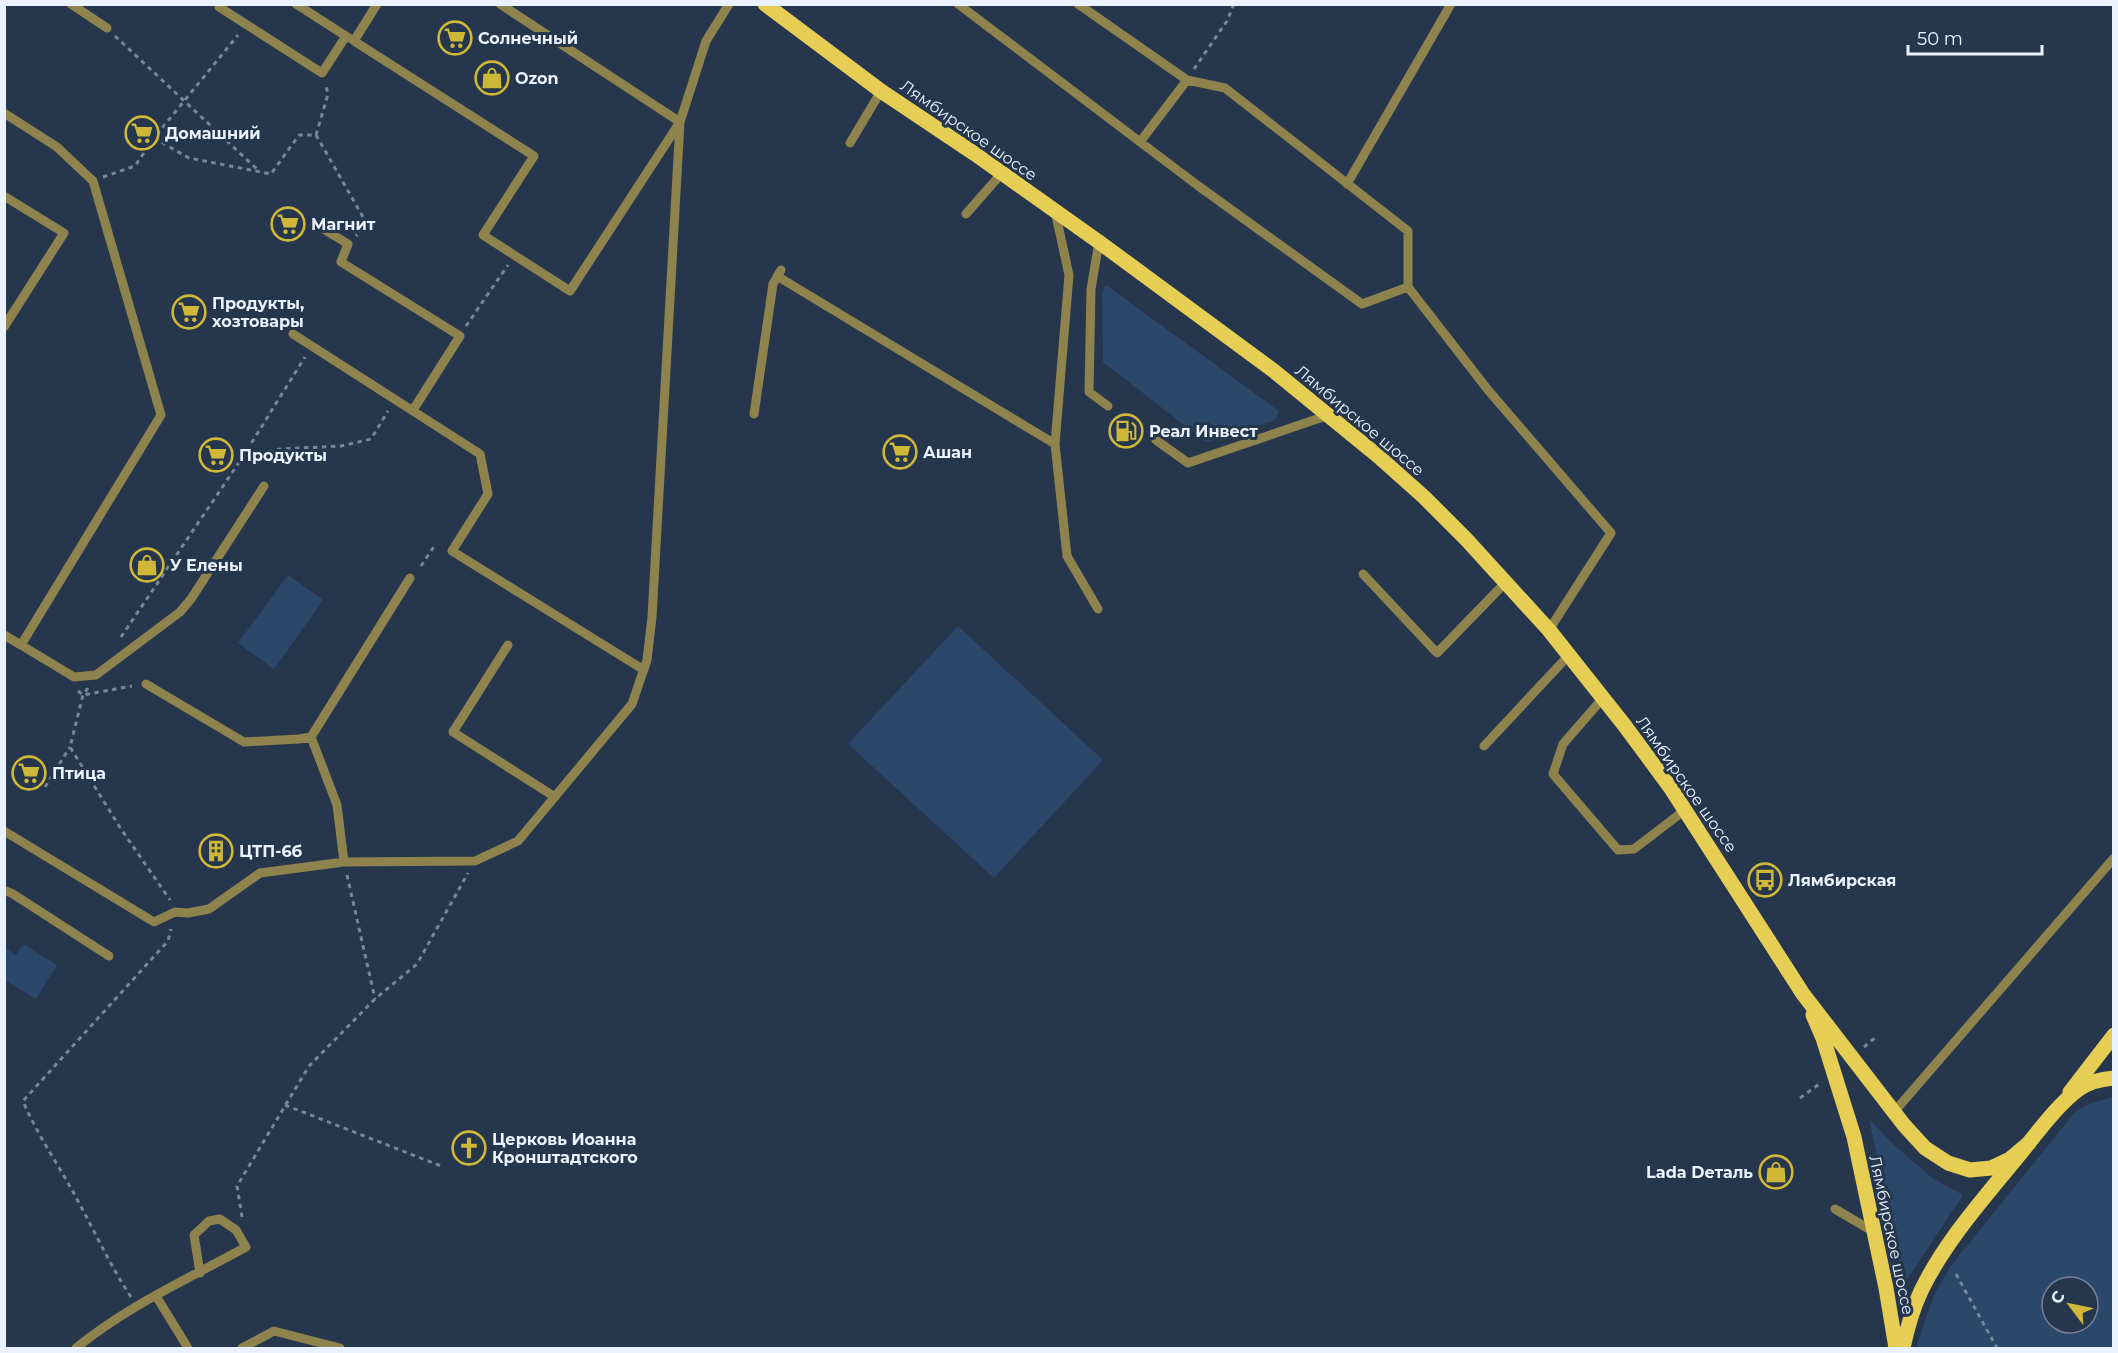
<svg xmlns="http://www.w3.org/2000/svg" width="2118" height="1353" viewBox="0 0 2118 1353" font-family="Montserrat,sans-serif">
<rect width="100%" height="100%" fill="#26374d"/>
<path fill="#2b476a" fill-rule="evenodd" d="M1106 285 1279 411 1275 420 1224 438 1206 442 1103 362 1102 292Z
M288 575 323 600 274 669 238 643Z
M958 626 1103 760 994 878 848 744Z
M23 944 57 965 36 999 5 980V948L16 955Z
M2113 1097 2114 1341 2112 1348H1916L1934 1295 1950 1267 2075 1112 2092 1103ZM2052 1287H2088V1323H2052Z
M1869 1119 1893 1144 1932 1178 1963 1195 1904 1284Z"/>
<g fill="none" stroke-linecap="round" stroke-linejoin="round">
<path stroke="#788698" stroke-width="3" stroke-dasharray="4.5 4.5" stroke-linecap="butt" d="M115 36 259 171
M1194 69 1227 21 1234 4
M316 135 367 224 356 236
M154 138 189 158 271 174 299 135H316L328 94 326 86
M103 177 135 166 154 138 238 35
M466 326 508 265
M242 458 280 449 341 446 371 439 388 411
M421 566 435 545
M152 569 162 576
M121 637 242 458 305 357
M88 688 83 695 70 747 121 829 170 900
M78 691 83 695 132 686
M45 787 70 747
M347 875 375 999
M1864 1047 1876 1037
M1800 1098 1822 1082
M285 1105 441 1166
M242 1217 237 1186 309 1066 375 999 417 964 468 873
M1956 1274 1997 1348
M131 1297C111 1267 96 1234 79 1203 61 1168 38 1137 23 1101L168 941 171 929"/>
<path stroke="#8e834c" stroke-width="9" d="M71 4 107 28
M221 4 219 7 322 73 346 36
M296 4 349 38
M377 4 354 41 534 156 483 235 570 291 680 122 500 4
M958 4 1197 185 1362 304 1408 287
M1078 4 1187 80 1225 88 1408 231V287L1488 390 1611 533 1549 630
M4 113 57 147 93 181 161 415 21 645 4 635
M1140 142 1187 80
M850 143 881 91
M1347 184 1451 4
M4 196 64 233 4 327
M1055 211 1069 275 1055 444 1067 556 1098 609
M966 214 1001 174
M325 230 348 244 341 262 460 336 413 410
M1099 242 1091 289 1089 392 1108 406
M777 276 1055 444
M293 334 480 454 488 494 452 551 644 670
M754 414 773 284 781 270
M1156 440 1188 463 1329 415
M1363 574 1437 653 1505 583
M21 645 74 677 96 675 180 612 191 599 264 486
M508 645 453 732 555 797
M146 684 244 742 299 739 311 737 337 805 344 862 475 861 518 841 632 704 647 660 652 617 680 122 706 41 729 4
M1603 698 1563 744 1553 774 1618 850 1634 849 1685 810
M311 737 410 578
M1484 746 1569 655
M4 831 154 922 175 912 188 913 209 909 260 873 344 862
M4 890 13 894 109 956
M1894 1112 2114 858
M1835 1209 1874 1232
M156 1296 188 1348
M76 1348C127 1306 188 1279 246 1247L236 1230 220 1219 209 1221 194 1235 200 1273
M242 1348 274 1331 340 1348"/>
<path stroke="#e5ce53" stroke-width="15" d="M765 4 881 91 975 154 1099 242 1274 371 1378 456 1424 497 1466 539 1549 630 1625 726 1670 787 1803 994 1904 1125 1925 1148 1948 1163 1970 1170 1991 1168 2010 1159 2029 1143
M1813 1015 1823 1038 1854 1137 1886 1288 1896 1348
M2070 1092 2114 1035
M1903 1348C1907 1329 1912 1310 1921 1291 1945 1241 1985 1197 2020 1154 2038 1132 2056 1106 2079 1089 2089 1082 2101 1079 2114 1078"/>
</g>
<defs>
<g id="supermarket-ring" transform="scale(1.725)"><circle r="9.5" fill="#26374d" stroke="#cfb837" stroke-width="1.5"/><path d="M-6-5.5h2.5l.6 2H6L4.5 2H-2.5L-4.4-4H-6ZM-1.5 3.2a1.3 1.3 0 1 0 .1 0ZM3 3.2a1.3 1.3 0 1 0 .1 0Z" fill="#cfb837"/></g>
<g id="shop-ring" transform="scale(1.725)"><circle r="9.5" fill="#26374d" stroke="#cfb837" stroke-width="1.5"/><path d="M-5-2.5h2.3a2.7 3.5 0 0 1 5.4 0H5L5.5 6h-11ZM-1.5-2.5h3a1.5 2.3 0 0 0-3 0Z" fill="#cfb837"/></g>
<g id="fuel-ring" transform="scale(1.725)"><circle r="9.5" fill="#26374d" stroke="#cfb837" stroke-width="1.5"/><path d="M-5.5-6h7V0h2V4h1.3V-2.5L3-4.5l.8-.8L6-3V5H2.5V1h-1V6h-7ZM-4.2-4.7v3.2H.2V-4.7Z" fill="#cfb837"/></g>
<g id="building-ring" transform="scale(1.725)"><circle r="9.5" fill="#26374d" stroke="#cfb837" stroke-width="1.5"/><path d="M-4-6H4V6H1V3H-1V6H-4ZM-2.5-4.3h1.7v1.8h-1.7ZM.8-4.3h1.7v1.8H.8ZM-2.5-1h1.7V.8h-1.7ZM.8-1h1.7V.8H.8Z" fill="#cfb837"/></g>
<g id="bus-ring" transform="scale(1.725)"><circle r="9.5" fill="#26374d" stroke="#cfb837" stroke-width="1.5"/><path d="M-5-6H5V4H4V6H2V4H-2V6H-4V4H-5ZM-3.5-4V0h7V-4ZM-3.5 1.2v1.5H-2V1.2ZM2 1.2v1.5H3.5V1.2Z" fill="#cfb837"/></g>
<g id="church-ring" transform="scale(1.725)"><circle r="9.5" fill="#26374d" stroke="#cfb837" stroke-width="1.5"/><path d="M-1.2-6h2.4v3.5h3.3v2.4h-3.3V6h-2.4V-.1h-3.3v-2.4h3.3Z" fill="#cfb837"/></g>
</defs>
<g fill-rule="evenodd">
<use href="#supermarket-ring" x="455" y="38"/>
<use href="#shop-ring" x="492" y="78"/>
<use href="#supermarket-ring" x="142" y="133"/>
<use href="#supermarket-ring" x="288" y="224"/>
<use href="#supermarket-ring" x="189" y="312"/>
<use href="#fuel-ring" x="1126" y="431"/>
<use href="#supermarket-ring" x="900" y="452"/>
<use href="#supermarket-ring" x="216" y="455"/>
<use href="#shop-ring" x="147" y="565"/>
<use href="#supermarket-ring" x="29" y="773"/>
<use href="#building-ring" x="216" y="851"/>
<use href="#bus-ring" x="1765" y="880"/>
<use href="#church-ring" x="469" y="1148"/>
<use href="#shop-ring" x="1776" y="1172"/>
</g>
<g text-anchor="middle" stroke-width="6" stroke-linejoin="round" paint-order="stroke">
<g font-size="16" font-weight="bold" fill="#e9f2fe" stroke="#26374d" text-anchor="start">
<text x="478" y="44">Солнечный</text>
<text x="515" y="84">Ozon</text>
<text x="165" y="139">Домашний</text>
<text x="311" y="230">Магнит</text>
<text x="212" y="309">Продукты,<tspan x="212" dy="18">хозтовары</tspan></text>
<text x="1149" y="437">Реал Инвест</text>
<text x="923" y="458">Ашан</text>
<text x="239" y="461">Продукты</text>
<text x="170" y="571">У Елены</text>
<text x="52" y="779">Птица</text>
<text x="239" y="857">ЦТП-6б</text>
<text x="1788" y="886">Лямбирская</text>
<text x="492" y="1145">Церковь Иоанна<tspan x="492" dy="18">Кронштадтского</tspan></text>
<text x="1753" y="1178" text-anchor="end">Lada Dеталь</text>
</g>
<g font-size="16" fill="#e9f2fe" stroke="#26374d">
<text transform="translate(969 130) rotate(35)" y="6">Лямбирское шоссе</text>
<text transform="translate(1360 420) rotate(40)" y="6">Лямбирское шоссе</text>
<text transform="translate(1687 784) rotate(55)" y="6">Лямбирское шоссе</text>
<text transform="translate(1892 1235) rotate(78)" y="6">Лямбирское шоссе</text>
</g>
</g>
<rect width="2118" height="1353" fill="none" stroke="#e9f2fe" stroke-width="12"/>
<g transform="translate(2070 1305) rotate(302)"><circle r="28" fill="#26374d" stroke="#748294" stroke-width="1.5"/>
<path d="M0-4.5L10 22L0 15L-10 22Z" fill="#cfb837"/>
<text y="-9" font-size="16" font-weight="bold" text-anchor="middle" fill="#e9f2fe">С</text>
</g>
<path d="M1908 45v9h134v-9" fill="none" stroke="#e9f2fe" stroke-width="3"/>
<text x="1917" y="45" font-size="18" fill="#e9f2fe" stroke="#26374d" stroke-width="4.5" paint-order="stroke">50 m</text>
</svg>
